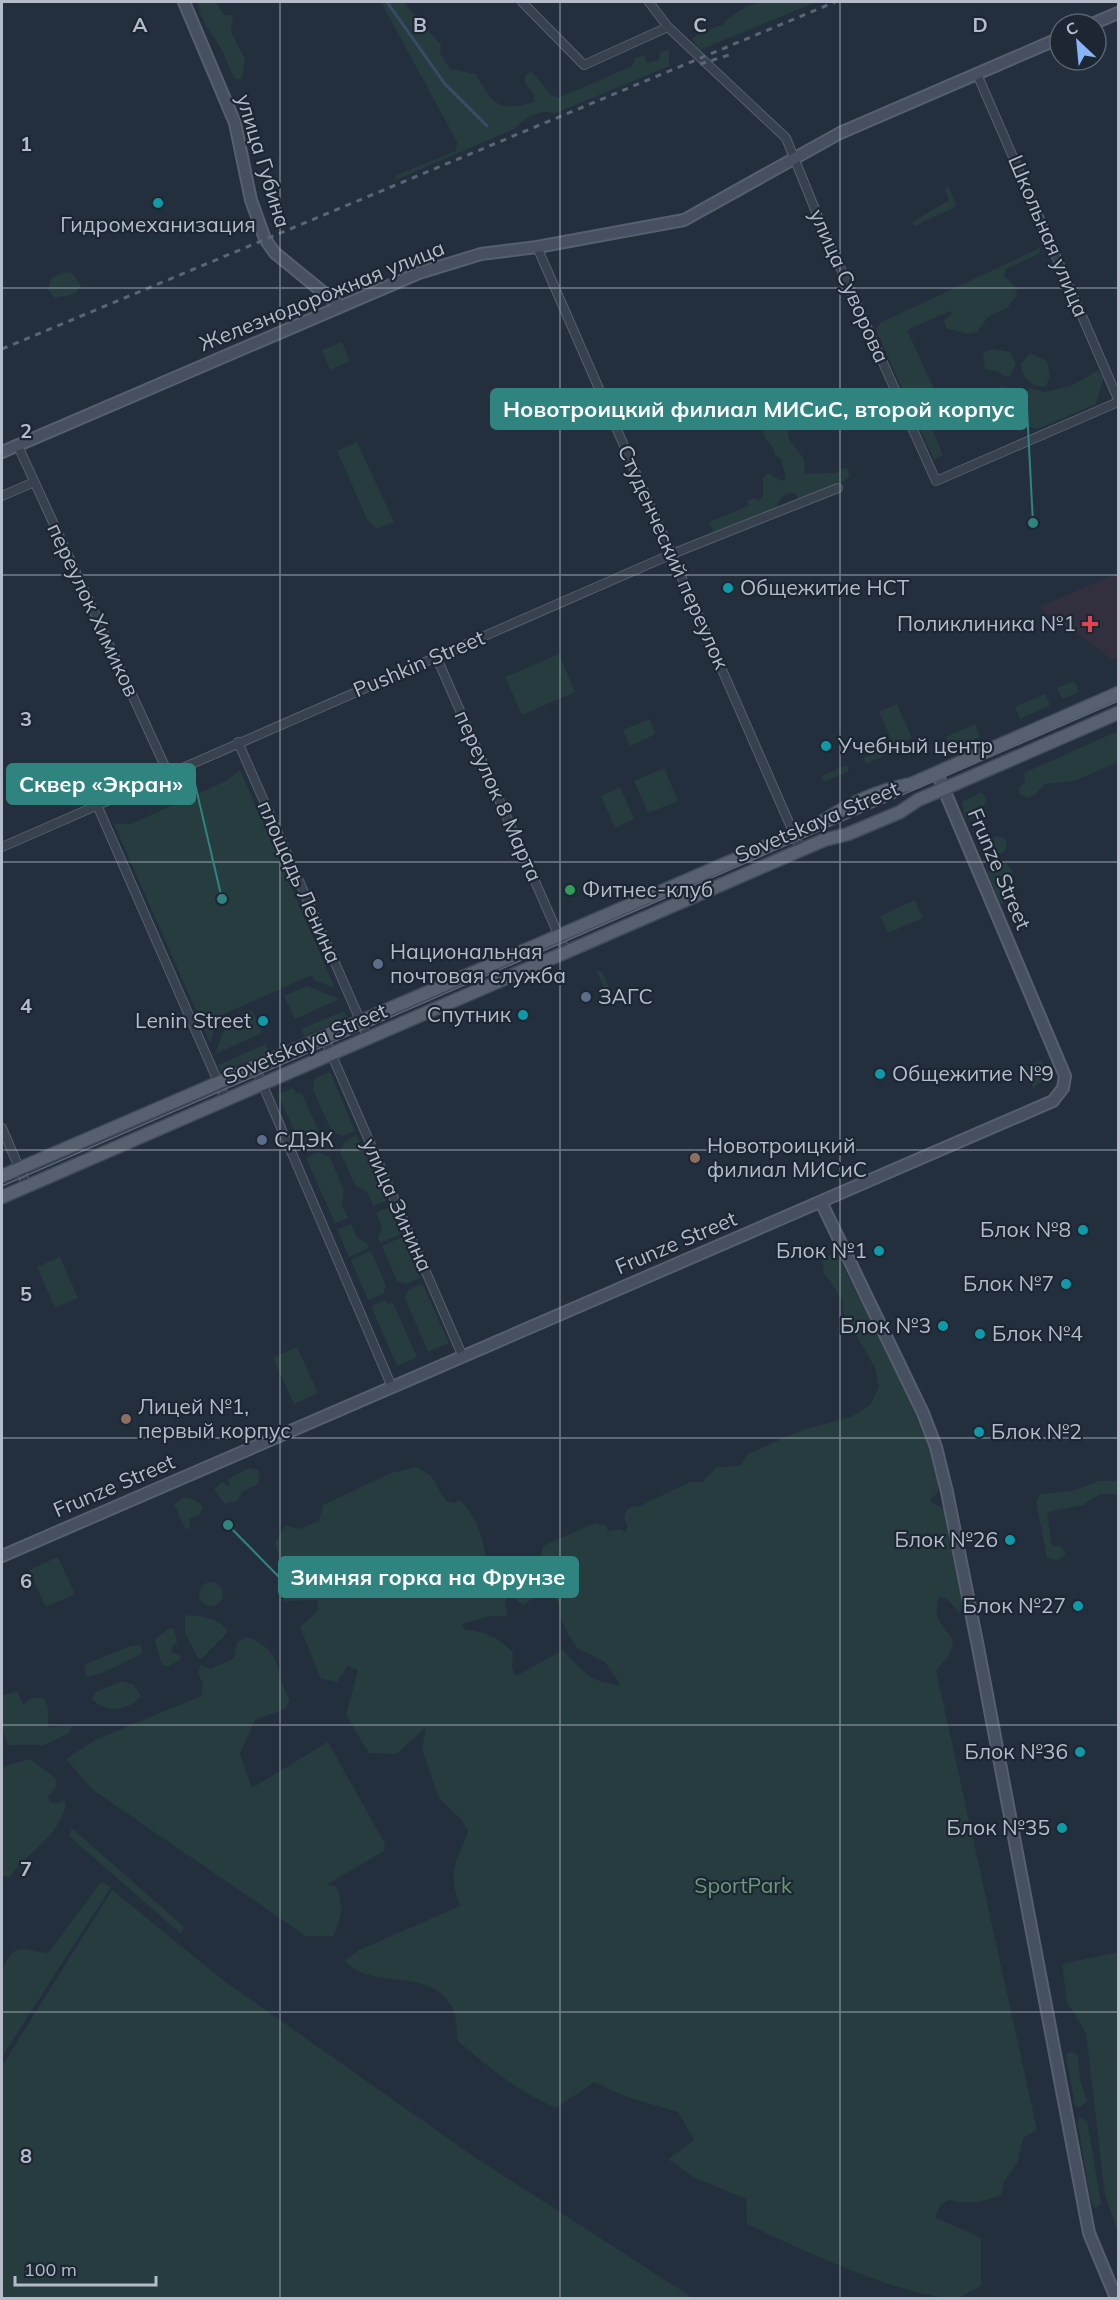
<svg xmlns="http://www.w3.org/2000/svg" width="1120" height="2300" viewBox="0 0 1120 2300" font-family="Mulish,sans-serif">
<rect width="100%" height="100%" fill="#242f3e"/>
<path fill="#32303f" d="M1118 573V659L1110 658 1039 607Z"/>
<path fill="#263c3f" d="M197 2H216L224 15H233L231 32 245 59 242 79H235C230 71 229 65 225 57 217 37 202 27 197 2Z
M381 2H403L441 45 440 53 450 69 476 74C492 104 500 113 533 102L534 95 525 83V76L531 71 551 95 559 98 632 66 636 57 645 56 647 63 659 60 660 52 669 50V66L556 113C537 109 527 117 514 129L393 181 397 175 456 151 457 142Z
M762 2H816L700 50 692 39 702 32 724 24 728 18 747 6Z
M948 186 957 206 915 226 911 223 949 200 945 190Z
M1040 248V253L1006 269 1004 276 1014 285 1017 295 1007 308 988 317 977 332 968 334 946 328 944 321 952 313 950 311 907 330 934 389 923 395 920 400 943 455 934 460 876 330 880 323Z
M64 272 72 273 81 286 74 294 55 298 48 290 51 278Z
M342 342 350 361 330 370 322 350Z
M992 349 1010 352 1016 363 1011 375 1005 377 997 371 985 369 983 353Z
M1030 353 1047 361 1050 376 1046 386C1033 389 1021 377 1021 364Z
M1097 371 1104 376 1096 404 1038 429 1029 427 1023 421 1022 396 1030 388 1045 392 1071 386Z
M1002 386C1015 390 1020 398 1016 412L1008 416C999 411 996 400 997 390Z
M798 388 803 396 812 398 818 404 814 421 806 423 799 415H794L786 421 789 439 804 459 805 473C808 474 830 473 834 473 840 471 841 468 847 468L850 476 843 482 799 500 795 493C784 492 780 498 776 508L714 534 709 522 748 506 747 501 753 498 759 500 763 496V478L768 473 781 481 786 479 781 459 774 454V449L764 437 760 413 770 406 771 401Z
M357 442 394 522 377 529 368 521 337 451Z
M559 654 575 692 522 715 505 677Z
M1074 681 1079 692 1062 699 1057 688Z
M1045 694 1050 705 1020 719 1015 707Z
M897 704 912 738 894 746 879 712Z
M650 719 656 734 630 746 623 730Z
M975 724 980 737 951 749 946 737Z
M1118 731V762L1074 781 1045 784 1034 795 1027 798 1020 794 1019 788 1025 782 1024 773Z
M888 747 891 753 866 764 864 758Z
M847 765 849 771 824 782 821 776Z
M664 768 678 801 648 813 634 781Z
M240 770 335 988 314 980 312 975 217 1017 218 1020 210 1042 114 824H131L226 781Z
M620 787 634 819 615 828 601 796Z
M981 792 987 799 980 814 969 820 965 817 962 802Z
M989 845a9 9 0 1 1 18 0a9 9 0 1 1-18 0Z
M1000 862 1007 864 1013 871 1009 880 1001 881 1007 889V901L1001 905 988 874 991 866Z
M915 900 923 918 888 933 880 916Z
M596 970 602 972 615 1001 612 1007Z
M307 986 339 999 295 1019 284 996Z
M252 1010 262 1033 215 1054 228 1020Z
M344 1011 347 1018 304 1036 301 1029Z
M266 1044 269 1052 221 1072 218 1065Z
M1041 1060 1045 1070V1079L1033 1088 1024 1067Z
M330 1072 355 1131 343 1136 332 1132 313 1090 315 1078Z
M293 1088 296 1093 302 1094 321 1136 316 1148 304 1153 278 1094Z
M357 1135 386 1201 373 1206 368 1193 355 1185 340 1152 345 1141Z
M318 1152 330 1157 344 1191 342 1205 348 1218 335 1223 306 1158Z
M389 1207 401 1234 380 1243 378 1238 382 1227 376 1213Z
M351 1224 357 1238 367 1243 369 1248 349 1257 337 1230Z
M402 1237 420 1278 406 1284 397 1281 382 1246Z
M371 1251 386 1286 383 1294 368 1300 351 1260Z
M830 1255 840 1261C868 1314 896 1367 918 1422 927 1445 940 1467 938 1492L929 1501 945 1510V1521L962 1603 960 1613 946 1598 939 1597C932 1622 943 1622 953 1641L949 1656 936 1670 1037 2130 1023 2138 1018 2162 1004 2182 1001 2195C983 2202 968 2205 949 2200L941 2204 935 2217C951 2226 966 2229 981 2239V2286C974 2289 965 2295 957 2298 908 2300 793 2246 747 2224L746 2199 693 2177 668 2159 694 2140 678 2112 627 2097 594 2082 556 2108C518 2092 488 2067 457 2040 456 2030 457 2015 452 2007 429 1965 372 1992 345 1961L359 1950 460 1906C447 1871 456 1864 468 1831L461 1819 439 1798 422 1749 426 1727 396 1754 369 1753 346 1715 358 1670 348 1666 337 1682 321 1679 300 1627 319 1610 317 1600 284 1601C281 1581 282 1562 275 1543L286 1525 299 1529 319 1521 323 1505 391 1473 417 1467 431 1476 446 1501 455 1503 459 1500C476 1513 486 1544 486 1565L492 1570C507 1567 513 1561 530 1559L538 1595 523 1605 510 1595 505 1600 507 1616H490L462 1624 465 1630C485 1631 500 1638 513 1653L512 1668 516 1676 563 1650C583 1671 590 1683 621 1685L605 1662 577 1648 569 1636 560 1616V1607L545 1579 540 1562 543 1546 595 1523 606 1526 608 1531 621 1529 625 1532 628 1526 624 1519 626 1511 631 1507 640 1506 690 1482H702L717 1467 740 1466 748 1454 802 1430 851 1417 870 1405 879 1387 875 1368 843 1312V1301L824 1273 822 1260Z
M60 1257 78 1298 55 1308 37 1267Z
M422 1283 449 1343 428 1352 405 1298 408 1290Z
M385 1300 388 1304 393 1303 417 1357 397 1366 371 1306Z
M297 1347 318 1393 294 1404 273 1358Z
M249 1468 258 1470 260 1478 257 1485 243 1491 237 1501 225 1504 214 1490 222 1482 230 1486 228 1479Z
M1099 1481H1118V1494H1100L1083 1505 1047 1512 1052 1546 1061 1547 1066 1554 1058 1560 1047 1558 1036 1501 1040 1494 1072 1491Z
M183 1497 195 1500 203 1506 199 1515 189 1519 190 1527 186 1530 174 1504Z
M58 1557 75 1594 46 1607 29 1570Z
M199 1594a12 12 0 1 1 24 0a12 12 0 1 1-24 0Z
M192 1615C205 1617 221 1619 228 1632L201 1659 198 1658 185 1633V1616Z
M169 1628 174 1629 177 1643 172 1646V1652L180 1656 181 1659 168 1667 162 1665 155 1640Z
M247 1637C287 1653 271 1670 290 1699L285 1709 255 1720 240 1754 252 1788 328 1742 385 1844 384 1851 326 1885 336 1886C344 1905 342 1917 333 1936H306L93 1790 66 1759 95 1740 201 1696 203 1684 198 1674 200 1665 211 1669 234 1658 237 1642Z
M140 1645 143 1651 141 1654 102 1673 86 1677 84 1665 130 1646Z
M122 1681 134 1685 141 1696C128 1711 107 1714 92 1699L96 1692Z
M17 1691 23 1704 32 1698H44L48 1707V1727L72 1726 69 1733 44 1745H9L2 1731V1696Z
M30 1759 56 1778V1787L48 1797 50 1802 56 1804 64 1800 66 1805C58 1838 28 1851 10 1877L2 1876V1767Z
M72 1828 184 1927 181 1934 69 1836Z
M101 1882 111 1887 2 2057V1970C15 1941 20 1949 48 1953Z
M112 1890 223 1980 473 2156 693 2298H2V2066Z
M1118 1952V2232L1105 2195 1086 2033 1067 2002 1062 1964Z
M1072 2052 1078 2055 1080 2080 1087 2101 1080 2107 1075 2106 1066 2054Z
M1079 2116 1087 2121 1101 2204 1095 2209 1090 2198 1078 2123Z"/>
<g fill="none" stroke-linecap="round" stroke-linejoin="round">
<path stroke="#394c67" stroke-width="3" d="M387 2 445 84 487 126"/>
<g stroke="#565f6c" stroke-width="10">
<path id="street" d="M522 2 584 65 668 27
M649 2 668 27 786 138 823 229 936 481 1118 402
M977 74 1118 399
M537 247 801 850
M18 446 168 773
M2 496 34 482
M436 656 566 952
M238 742 368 1038
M97 805 226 1100
M2 847 672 554 838 488
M324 1037 463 1357
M255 1067 392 1387
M2 1128 27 1186"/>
</g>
<g stroke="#565f6c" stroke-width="14">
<path id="secondary" d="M184 2 235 123 251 200 265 239 275 253 340 306
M1092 24 1118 13
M2 452 419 273 481 254 537 247 684 220 840 133 1060 38
M821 1202 923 1413 936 1447 947 1492 978 1647 1089 2233 1116 2298
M2 1556 1053 1101 1063 1088 1065 1076 937 773"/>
</g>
<g stroke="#414a57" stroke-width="15">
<path id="primary" d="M2 1176 822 822C848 804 879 790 911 784L1118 693
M2 1197 824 840 848 834 900 812 918 800 1118 713"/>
</g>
<use href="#street" stroke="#38414e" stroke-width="8"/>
<use href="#secondary" stroke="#465061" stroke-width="10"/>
<use href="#primary" stroke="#56606e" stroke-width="12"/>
<path stroke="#5a6575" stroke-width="1.5" d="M2 1186 1118 701"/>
<path stroke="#5a6575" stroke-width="3" stroke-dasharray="6 6" stroke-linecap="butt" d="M700 64 729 55
M2 349 835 2"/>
</g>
<path fill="none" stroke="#b4bcc9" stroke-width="1.5" stroke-opacity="0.55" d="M280 2V2298M560 2V2298M840 2V2298M2 288H1118M2 575H1118M2 862H1118M2 1150H1118M2 1438H1118M2 1725H1118M2 2012H1118"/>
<g fill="#0f9aa8" stroke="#1d2633" stroke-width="2">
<circle cx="158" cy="203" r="6"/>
<circle cx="728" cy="588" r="6"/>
<circle cx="826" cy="746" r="6"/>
<circle cx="523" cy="1015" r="6"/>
<circle cx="263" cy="1021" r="6"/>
<circle cx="880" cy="1074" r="6"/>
<circle cx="1083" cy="1230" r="6"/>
<circle cx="879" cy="1251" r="6"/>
<circle cx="1066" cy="1284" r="6"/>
<circle cx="943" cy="1326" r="6"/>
<circle cx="980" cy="1334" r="6"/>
<circle cx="979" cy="1432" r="6"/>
<circle cx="1010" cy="1540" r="6"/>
<circle cx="1078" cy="1606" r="6"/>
<circle cx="1080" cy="1752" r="6"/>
<circle cx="1062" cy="1828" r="6"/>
</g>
<path fill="#e0444e" stroke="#1d2633" stroke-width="2" d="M1087 615h6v6h6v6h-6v6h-6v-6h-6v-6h6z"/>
<circle fill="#2e9e5b" stroke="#1d2633" stroke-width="2" cx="570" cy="890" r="6"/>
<g fill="#5c6f8a" stroke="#1d2633" stroke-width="2">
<circle cx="378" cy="964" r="6"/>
<circle cx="586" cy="997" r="6"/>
<circle cx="262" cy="1140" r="6"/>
</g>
<g fill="#8d6e63" stroke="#1d2633" stroke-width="2">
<circle cx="695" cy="1158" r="6"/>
<circle cx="126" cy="1419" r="6"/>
</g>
<g text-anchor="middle" stroke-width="4.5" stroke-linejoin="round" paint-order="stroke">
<g font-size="21" fill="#b4bcc9" stroke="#1d2633">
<text transform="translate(263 161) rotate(73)" y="7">улица Губина</text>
<text transform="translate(1048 236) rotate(67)" y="7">Школьная улица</text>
<text transform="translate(849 286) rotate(66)" y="7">улица Суворова</text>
<text transform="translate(322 296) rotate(-22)" y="7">Железнодорожная улица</text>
<text transform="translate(673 557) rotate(66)" y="7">Студенческий переулок</text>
<text transform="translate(93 610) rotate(65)" y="7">переулок Химиков</text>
<text transform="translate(419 664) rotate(-23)" y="7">Pushkin Street</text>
<text transform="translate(498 796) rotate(66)" y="7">переулок 8 Марта</text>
<text transform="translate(817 822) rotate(-23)" y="7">Sovetskaya Street</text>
<text transform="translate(999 869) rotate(67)" y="7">Frunze Street</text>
<text transform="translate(299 882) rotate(66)" y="7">площадь Ленина</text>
<text transform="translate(305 1044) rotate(-23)" y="7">Sovetskaya Street</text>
<text transform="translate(397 1205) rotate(66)" y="7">улица Зинина</text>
<text transform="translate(676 1243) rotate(-23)" y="7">Frunze Street</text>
<text transform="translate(114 1486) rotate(-23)" y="7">Frunze Street</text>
</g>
<g font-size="21" fill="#b4bcc9" stroke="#1d2633" text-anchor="start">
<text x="158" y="232" text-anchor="middle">Гидромеханизация</text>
<text x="740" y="595">Общежитие НСТ</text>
<text x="1076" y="631" text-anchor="end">Поликлиника №1</text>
<text x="838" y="753">Учебный центр</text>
<text x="582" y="897">Фитнес-клуб</text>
<text x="390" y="959">Национальная<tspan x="390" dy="24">почтовая служба</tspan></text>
<text x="598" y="1004">ЗАГС</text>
<text x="511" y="1022" text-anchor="end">Спутник</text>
<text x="251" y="1028" text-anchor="end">Lenin Street</text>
<text x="892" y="1081">Общежитие №9</text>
<text x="274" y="1147">СДЭК</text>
<text x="707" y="1153">Новотроицкий<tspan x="707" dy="24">филиал МИСиС</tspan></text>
<text x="1071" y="1237" text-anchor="end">Блок №8</text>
<text x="867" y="1258" text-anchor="end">Блок №1</text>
<text x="1054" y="1291" text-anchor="end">Блок №7</text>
<text x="931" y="1333" text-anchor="end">Блок №3</text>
<text x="992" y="1341">Блок №4</text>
<text x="138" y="1414">Лицей №1,<tspan x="138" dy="24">первый корпус</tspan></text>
<text x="991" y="1439">Блок №2</text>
<text x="998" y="1547" text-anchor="end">Блок №26</text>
<text x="1066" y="1613" text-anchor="end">Блок №27</text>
<text x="1068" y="1759" text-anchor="end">Блок №36</text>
<text x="1050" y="1835" text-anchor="end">Блок №35</text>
</g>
<g font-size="21" fill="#6b9a76" stroke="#1d2633">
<text x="743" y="1893">SportPark</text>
</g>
</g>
<g font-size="20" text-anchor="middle" font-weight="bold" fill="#b4bcc9" stroke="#1d2633" stroke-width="4.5" stroke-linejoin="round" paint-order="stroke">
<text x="140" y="32">A</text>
<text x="420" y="32">B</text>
<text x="700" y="32">C</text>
<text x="980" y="32">D</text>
<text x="26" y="151">1</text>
<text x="26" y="438">2</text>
<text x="26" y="726">3</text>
<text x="26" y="1013">4</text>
<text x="26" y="1301">5</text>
<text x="26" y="1588">6</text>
<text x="26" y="1876">7</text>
<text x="26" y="2163">8</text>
</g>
<path fill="none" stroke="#308480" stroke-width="2" d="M1033 523L1027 409M222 899L195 784M228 1525L279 1577"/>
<g fill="#308480" stroke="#1d2633" stroke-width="2">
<circle cx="1033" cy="523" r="6"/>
<circle cx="222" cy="899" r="6"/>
<circle cx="228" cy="1525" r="6"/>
</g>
<g fill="#308480" stroke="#308480" stroke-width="2">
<rect x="491" y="389" width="536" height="40" rx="6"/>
<rect x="7" y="764" width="188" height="40" rx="6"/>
<rect x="279" y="1557" width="299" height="40" rx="6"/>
</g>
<g font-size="22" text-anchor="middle" font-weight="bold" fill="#fff">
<text x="759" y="417">Новотроицкий филиал МИСиС, второй корпус</text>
<text x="101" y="792">Сквер «Экран»</text>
<text x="428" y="1585">Зимняя горка на Фрунзе</text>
</g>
<rect width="1120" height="2300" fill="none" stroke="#b4bcc9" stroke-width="6"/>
<g transform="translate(1078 42) rotate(334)"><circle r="28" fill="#1d2633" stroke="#59626f" stroke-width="1.5"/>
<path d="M0-4.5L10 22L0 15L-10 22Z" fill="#8ab4f8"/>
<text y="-9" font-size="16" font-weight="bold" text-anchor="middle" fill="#b4bcc9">С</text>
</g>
<path d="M15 2276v9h141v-9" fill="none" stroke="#b4bcc9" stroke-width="3"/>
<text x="24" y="2276" font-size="18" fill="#b4bcc9" stroke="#1d2633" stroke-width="4.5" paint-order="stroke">100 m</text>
</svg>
